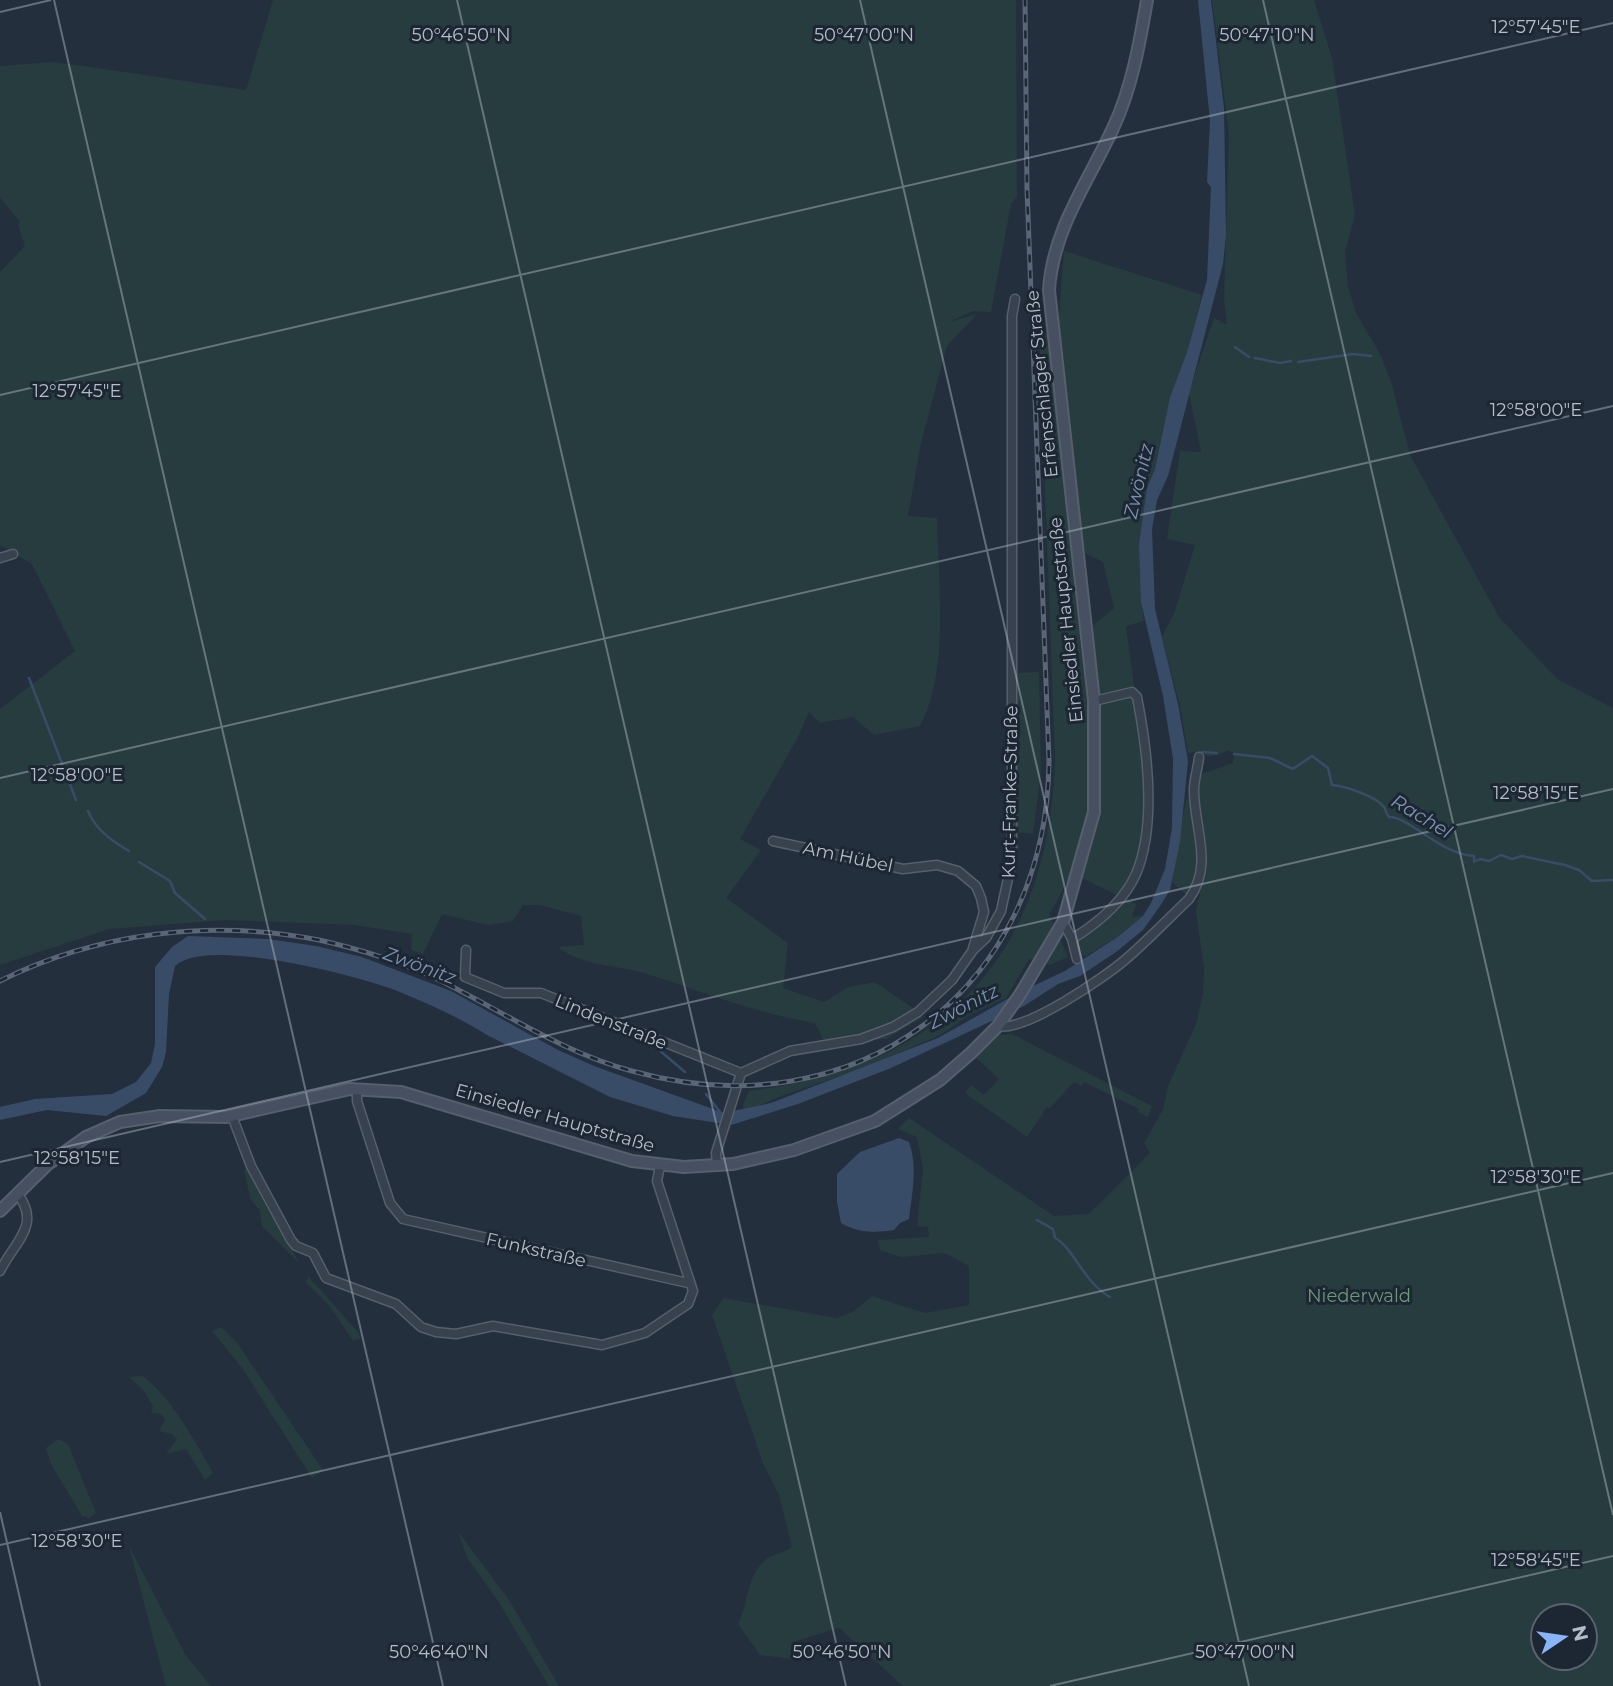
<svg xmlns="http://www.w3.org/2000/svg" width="1613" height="1686" viewBox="0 0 1613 1686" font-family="Montserrat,sans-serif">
<rect width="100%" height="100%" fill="#242f3e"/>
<path fill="#263c3f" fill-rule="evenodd" d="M273 0H1016L1017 197 1011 204 991 312 973 311 949 322 977 314 947 346 921 443 908 516 937 518C938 580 950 671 920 726L874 735 853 717 820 723 809 712 797 739 740 839 761 850 726 898 788 943 783 988 824 1002 849 987 875 982 916 1010 922 1018 886 1039 824 1041 815 1023C757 1014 701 991 644 973 616 965 581 966 558 947L584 945 581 916 540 905H523L513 921 488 925 442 914 423 954 411 950 412 934 354 925 225 920 109 929 0 965V709L75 651 32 564 0 545V272L25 246 18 225 20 222 0 198V66L52 62 84 66 246 90Z
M1212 0H1314L1332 58 1355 215 1345 252 1348 286 1356 313 1380 354 1391 381 1410 455 1499 617 1557 679 1613 708V1686H903L839 1628 793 1642V1659L760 1655 738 1624C749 1603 745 1581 763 1562 772 1553 783 1554 792 1547L779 1495 763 1463 712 1315 723 1298 837 1318 854 1311 872 1296 925 1313 969 1305V1266L945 1253 901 1257 880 1250 878 1240 929 1237 928 1227 917 1226 923 1168 917 1137 898 1129 909 1118 1054 1216 1089 1214 1150 1153 1144 1143 1163 1110 1168 1086 1196 1024 1203 994 1204 968 1196 912 1205 869 1198 790 1199 775 1233 763 1234 753 1228 750C1217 756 1209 759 1198 752L1188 753 1180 706 1162 637 1175 611 1195 545 1167 539 1180 451 1201 452 1189 393 1214 318 1227 325 1224 300 1229 134ZM1543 1616H1585V1658H1543Z
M1064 251 1202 295 1187 352 1170 397 1155 469 1147 488 1141 602 1144 621 1126 626 1148 790 1139 862 1122 896 1136 904 1132 917 1143 916 1119 936 1084 957 1072 939 1121 897 1078 876 1094 812 1086 631 1114 608 1103 562 1073 547C1074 671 1123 801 1049 914L1068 957 1050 965 1029 959 1006 998 968 1016 942 1034 873 1065 778 1097 744 1113 743 1105 749 1091C944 1067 1049 956 1055 759L1039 329 1049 335 1058 328Z
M1039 672 1041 771 1033 834 1016 832V673Z
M1186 799 1193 800C1197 833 1206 866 1187 896L1172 882Z
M1012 1034 1152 1106 1148 1117 1138 1112 1139 1109 1084 1082 1082 1086 1074 1082 1050 1108 1047 1107 1027 1137 965 1093 971 1085 984 1095 999 1079 976 1058 999 1035Z
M244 1169H249L299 1263 262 1226 260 1211 250 1198Z
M308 1276 357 1331 361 1338 353 1341 329 1305 306 1283Z
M221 1327 238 1344 323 1470 312 1478 242 1368 212 1331Z
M143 1376C173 1400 194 1439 213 1473L205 1480 186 1449 166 1454 177 1439 172 1434 159 1431 165 1419 161 1414 151 1413 153 1406 144 1391 129 1377Z
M58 1439 68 1444 96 1513 89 1518 82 1516 51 1464 46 1448Z
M457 1530 509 1600 559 1686H549L498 1601 468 1559Z
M129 1546 185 1654 211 1686H166Z"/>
<path fill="#394c67" d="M1198 0H1211L1224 108 1226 235 1223 264 1168 476 1157 500 1152 529 1155 609 1178 704 1188 761 1180 842 1170 890 1160 906 1143 930 1116 952 1080 976 1058 984 1024 1006 891 1068 798 1104 731 1125 673 1116 610 1097 487 1035C459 1017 426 1003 395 990 355 975 206 936 175 966L169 994 166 1052 162 1067 146 1093 106 1116 47 1110 0 1120V1107L35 1099 112 1094 136 1082 151 1063 155 1044V967L172 947 188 936 268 939 316 946 362 957 451 991 558 1050 594 1066 724 1113 771 1103 938 1038 1018 993 1065 971 1119 936 1143 916 1151 903 1165 869 1172 828 1173 759 1163 696 1141 602 1139 544 1147 488 1155 469 1170 397 1187 352 1207 280 1211 187 1207 182 1210 121Z
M899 1138 909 1142C918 1167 912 1193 909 1219L900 1223 894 1230C874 1233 858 1233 841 1223L837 1202V1174L860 1152Z"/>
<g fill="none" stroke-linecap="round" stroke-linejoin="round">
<path stroke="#394c67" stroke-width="2.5" d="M1235 347 1249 357
M1255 358 1280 363 1291 361
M1298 362 1353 354 1371 356
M29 678 76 800
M1202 752 1217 753
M1234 754 1270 758 1293 769 1312 756 1328 768 1332 785C1344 786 1376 796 1384 807 1386 810 1386 814 1389 817 1409 816 1441 855 1474 856V862L1480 859 1489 861 1501 855 1512 859 1522 856 1565 865 1579 870 1592 881 1613 880
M88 811C96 830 112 841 129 851
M139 862 170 881 175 893 205 919
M658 1049 685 1072
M706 1094 721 1113
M1037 1220 1053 1229 1055 1238C1073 1247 1084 1283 1110 1297"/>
<g stroke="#565f6c" stroke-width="11">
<path id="minor" d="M0 558 13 554
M773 841 903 869 937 865 958 871 976 886 981 898 984 912 973 948
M1063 922 1072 939 1077 959
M1072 939C1098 923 1123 903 1136 874 1157 824 1147 748 1137 697L1132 692 1094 701
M466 950 465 977 504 993H541L741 1073
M998 1026C1025 1032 1104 978 1126 959 1148 940 1168 919 1189 899 1214 864 1194 829 1194 790 1194 779 1198 768 1199 757
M357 1089V1101L390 1203 403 1219 688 1283
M232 1116 251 1166 291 1240 296 1246 313 1253 326 1278 396 1304 421 1327 436 1332 456 1334 493 1326 602 1345 645 1333 688 1304 693 1291 657 1181 660 1166
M717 1166 716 1153 741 1073 790 1051 861 1039 893 1027 918 1012 952 980 973 950 986 938 1001 911 1012 860V316L1015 299
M0 1271C15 1241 42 1225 17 1193"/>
</g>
<g stroke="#565f6c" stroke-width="14">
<path id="secondary" d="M0 1211 48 1164 86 1137 120 1122 160 1116 226 1117 350 1089 401 1092 632 1161 684 1167 733 1164 794 1150 875 1121 940 1080 971 1053 998 1026 1021 993 1063 922 1094 812V701L1049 290C1053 228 1089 181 1114 126 1132 87 1140 41 1147 0"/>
</g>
<use href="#minor" stroke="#38414e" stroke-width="8"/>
<use href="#secondary" stroke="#465061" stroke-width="10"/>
<g stroke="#5a6575" stroke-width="5">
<path id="rail" d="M0 981C98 932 212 919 319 940 359 949 398 961 435 978 501 1010 561 1052 632 1071 853 1133 1047 992 1049 761L1027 189 1025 0"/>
</g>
<use href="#rail" stroke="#1d2633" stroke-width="2.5" stroke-dasharray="8" stroke-linecap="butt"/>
</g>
<path fill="none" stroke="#b4bcc9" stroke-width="2" stroke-opacity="0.45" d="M54 0 443 1686M457 0 846 1686M860 0 1249 1686M1263 0 1613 1515M0 12 51 0M0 395 1613 23M0 778 1613 406M0 1162 1613 789M0 1512 40 1686M0 1545 1613 1173M1050 1686 1613 1556"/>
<g text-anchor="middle" stroke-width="6" stroke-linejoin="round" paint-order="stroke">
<g font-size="18" fill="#b4bcc9" stroke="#1d2633">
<text transform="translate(1042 384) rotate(-96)" y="6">Erfenschlager Straße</text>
<text transform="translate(1066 620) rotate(-96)" y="6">Einsiedler Hauptstraße</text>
<text transform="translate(1010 792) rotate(-89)" y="6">Kurt-Franke-Straße</text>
<text transform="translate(848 857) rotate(12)" y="6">Am Hübel</text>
<text transform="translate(611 1022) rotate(22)" y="6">Lindenstraße</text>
<text transform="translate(555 1118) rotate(16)" y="6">Einsiedler Hauptstraße</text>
<text transform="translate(536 1250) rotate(13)" y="6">Funkstraße</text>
</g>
<g font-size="18" fill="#6b9a76" stroke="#1d2633">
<text x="1359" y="1302">Niederwald</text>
</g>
<g font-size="19" font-style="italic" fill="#7c92b1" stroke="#1d2633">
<text transform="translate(1138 481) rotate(-77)" y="7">Zwönitz</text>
<text transform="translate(1422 816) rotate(31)" y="7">Rachel</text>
<text transform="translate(420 965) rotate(20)" y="7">Zwönitz</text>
<text transform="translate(963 1006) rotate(-27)" y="7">Zwönitz</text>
</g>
</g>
<g font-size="18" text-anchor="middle" fill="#b4bcc9" stroke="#1d2633" stroke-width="6" stroke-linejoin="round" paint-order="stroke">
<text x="1536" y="33">12°57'45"E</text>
<text x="461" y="41">50°46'50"N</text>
<text x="864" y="41">50°47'00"N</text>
<text x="1267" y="41">50°47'10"N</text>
<text x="77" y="397">12°57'45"E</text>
<text x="1536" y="416">12°58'00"E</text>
<text x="77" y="781">12°58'00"E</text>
<text x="1536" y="799">12°58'15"E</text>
<text x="77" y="1164">12°58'15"E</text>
<text x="1536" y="1183">12°58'30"E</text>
<text x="77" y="1547">12°58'30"E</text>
<text x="1536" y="1566">12°58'45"E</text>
<text x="439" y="1658">50°46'40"N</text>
<text x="842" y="1658">50°46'50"N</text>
<text x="1245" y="1658">50°47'00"N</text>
</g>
<g transform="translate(1564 1637) rotate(77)"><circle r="33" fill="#1d2633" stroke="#59626f" stroke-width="2"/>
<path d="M0-5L12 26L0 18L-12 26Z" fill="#8ab4f8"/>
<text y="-10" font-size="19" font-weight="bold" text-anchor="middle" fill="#b4bcc9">N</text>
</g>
</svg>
